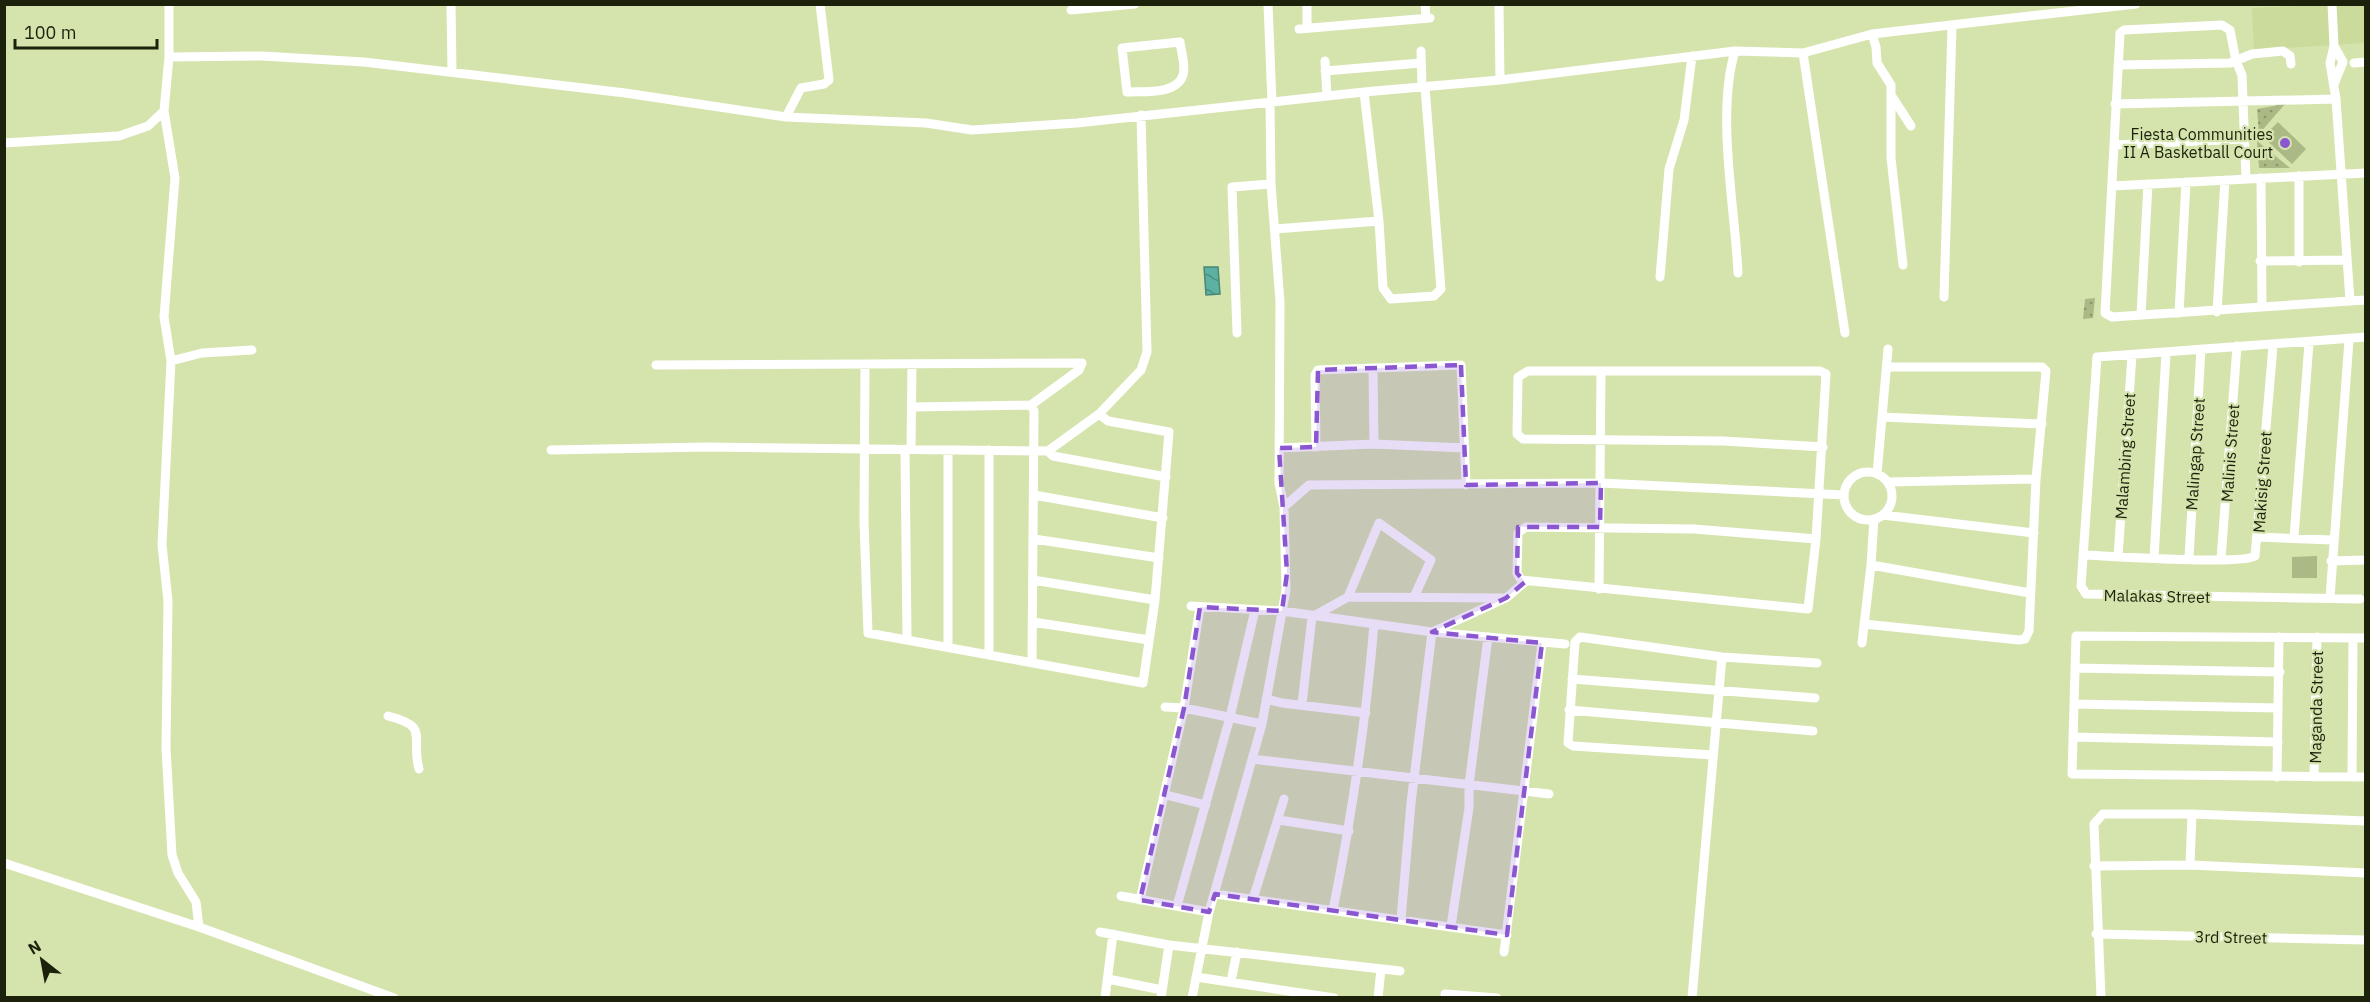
<svg xmlns="http://www.w3.org/2000/svg" width="2370" height="1002" viewBox="0 0 2370 1002" font-family="'IBM Plex Sans',sans-serif">
<defs>
<pattern id="grass-dots" width="8" height="8" patternUnits="userSpaceOnUse" patternTransform="scale(1.5)"><rect width="8" height="8" fill="#abb986"/><path d="M2 2h.1M6 6h.1" fill="none" stroke="#8a966c" stroke-width="1.8" stroke-linecap="round"/></pattern>
<pattern id="water-waves" width="16" height="10" patternUnits="userSpaceOnUse" patternTransform="scale(1.5)"><rect width="16" height="10" fill="#5db1a2"/><path d="M0 5q4-4 8 0t8 0" fill="none" stroke="#4c9082"/></pattern>
</defs>
<rect width="100%" height="100%" fill="#d5e4ad"/>
<path fill="#cadb9c" d="M2317 5H2365V43L2254 50 2252 8Z"/>
<path fill="url(#grass-dots)" d="M2285 104 2259 134 2257 109Z
M2257 141 2290 168H2259Z
M2095 298 2093 318 2083 319 2085 299Z"/>
<path fill="#abb986" d="M2278 122 2306 149 2292 164 2263 137Z
M2317 556V578H2292V557Z"/>
<path fill="url(#water-waves)" stroke="#4a8675" stroke-width="1.5" d="M1204 267H1218L1220 294 1206 295Z"/>
<g fill="none" stroke-linecap="round" stroke-linejoin="round">
<path stroke="#fff" stroke-width="9" d="M169 4V57L164 111 175 178 164 317 171 361 162 545 168 601 166 748 172 855 178 873 196 902 199 927
M451 4 452 72
M1268 4 1272 102
M1307 4V28
M1425 4 1426 18
M1499 4 1500 80
M1071 10 1135 4
M1299 29 1430 18
M1872 34 1876 47 1877 63 1891 85V158L1903 265
M1180 42C1181 51 1186 66 1183 75 1177 95 1143 91 1127 92L1122 48Z
M2334 46 2343 62 2334 84
M1421 51 1422 88
M1735 51C1716 114 1735 207 1738 273
M1803 53 1845 333
M169 57 262 56 364 62 625 93 786 117 926 123 972 130 1077 123 1364 92 1500 80 1735 51 1803 53 1872 34 2136 4
M1325 61 1327 96
M2354 63 2366 62
M2118 65 2230 63 2252 54 2283 51 2290 56 2291 64
M1325 71 1421 63
M1364 92 1379 221 1383 288 1391 299 1434 296 1441 289 1425 87
M1893 98 1911 126
M2115 104 2336 99
M786 117 801 88 824 84 829 80 820 4
M4 143 119 136 148 126 164 111
M2114 145 2245 139
M2299 176V262
M2261 178 2262 307
M2246 179 2242 75 2236 61 2230 30 2222 25 2124 30 2120 33 2105 313 2112 317 2350 301 2336 99 2330 63 2334 46 2332 4
M2112 186 2366 173
M1275 229 1379 221
M2260 261 2347 260
M1660 277 1669 169 1684 120 1692 56
M1944 297 1952 27
M2350 301 2366 300
M2217 312 2225 180
M2179 313 2186 182
M2141 315 2148 184
M1237 333 1232 187 1271 184
M171 361 202 353 252 350
M656 365 1082 363 1079 370 1031 405 912 407
M865 365 864 522 868 633 1143 683 1155 600 1169 432 1108 421 1099 414
M1373 368 1374 444
M1031 405 1034 411 1032 662
M1882 417 2042 424
M1316 447 1315 375 1318 370 1461 365 1466 485
M1279 448 1374 444 1465 448
M911 449 912 364
M551 450 706 447 1048 451 1099 414 1141 370 1147 352 1141 115
M905 450 907 638
M948 450V647
M989 450V655
M1048 451 1053 456 1166 477
M1844 496a24 24 0 1 1 48 0a24 24 0 1 1-48 0Z
M1877 474 1888 349
M1888 482 2036 479
M1034 495 1163 518
M1284 507 1309 485 1601 483 1844 495
M1883 515 2034 533
M2258 537 2332 540
M2294 537 2309 343
M1034 539 1159 558
M1816 539 1694 529 1526 527 1518 533 1517 573 1521 580 1808 609 1816 539 1826 374 1820 371H1528L1518 377 1517 434 1523 439 1724 441 1823 447
M2085 555C2109 556 2242 565 2255 556L2273 346
M2118 557 2132 355
M2154 558 2166 353
M2189 558 2201 349
M2221 559 2237 346
M2331 561 2366 560
M1871 565 2030 593
M1033 580 1155 600
M1599 589 1601 372
M1348 597 1379 523 1431 560 1414 597
M2330 598 2349 340
M2360 599 2086 594 2081 586 2097 357 2366 337
M1191 606 1282 611 1432 632 1565 644
M1033 622 1149 640
M1864 624 2019 640 2025 639 2029 631 2036 479 2046 371 2042 367H1887
M2366 638 2076 636 2072 774 2366 777
M1862 643 1871 565 1874 519
M2075 668 2280 672
M1572 679 1815 698
M1266 699 1282 703 1366 713
M1302 704 1312 617 1348 597 1502 598
M2074 704 2278 708
M1165 707 1184 708 1262 724
M1569 710 1813 731
M388 716C431 727 410 736 419 769
M2073 737 2278 742
M1713 755 1573 746 1568 743 1575 642 1580 637 1722 657 1817 663
M1252 759 1549 794
M2277 777 2279 637
M2314 777 2317 637
M2352 777 2353 638
M1166 795 1206 805
M1279 820 1349 831
M4 863 199 927 394 998
M2190 865 2192 814
M2094 866 2190 865 2366 873
M1215 894 1507 935
M1121 896 1209 912
M1253 899 1284 799
M1140 900 1184 708 1200 607
M1177 906 1230 717 1255 610
M1333 910C1352 815 1366 721 1374 624
M1401 919 1411 803 1432 632 1506 598 1525 582
M1451 926 1469 808V785L1488 637
M1100 932 1169 945 1400 971
M2096 934 2366 940
M1504 952 1542 643
M1196 977 1334 998
M1108 979 1162 990
M1231 981 1237 952
M1445 994 1497 998
M1105 998 1113 934
M1161 998 1169 945
M1192 998 1209 912 1262 724 1286 590 1284 507 1279 483 1280 302 1271 184 1270 102
M1378 998 1381 969
M1692 998 1722 657
M2101 998 2094 824 2103 814H2192L2366 821"/>
</g>
<path fill="#8a57d0" fill-opacity="0.2" stroke="#8a57d0" stroke-width="4.5" stroke-dasharray="12 8" stroke-linejoin="round" d="M1461 365 1466 485 1601 483 1600 527H1518L1517 573 1525 582 1506 598 1432 632 1542 643 1507 935 1215 894 1209 912 1140 900 1184 708 1200 607 1282 611 1287 573 1279 448 1316 447 1318 370Z"/>
<circle fill="#8a57d0" stroke="#d5e4ad" stroke-width="2" cx="2285" cy="143" r="6"/>
<g text-anchor="middle" stroke-width="4.5" stroke-linejoin="round" paint-order="stroke">
<g font-size="16" fill="#1c210c" stroke="#d5e4ad" text-anchor="end">
<text x="2273" y="140">Fiesta Communities<tspan x="2273" dy="18">II A Basketball Court</tspan></text>
</g>
<g font-size="16" fill="#1c210c" stroke="#d5e4ad">
<text transform="translate(2230 453) rotate(-86)" y="6">Malinis Street</text>
<text transform="translate(2195 454) rotate(-86)" y="6">Malingap Street</text>
<text transform="translate(2125 456) rotate(-86)" y="6">Malambing Street</text>
<text transform="translate(2262 482) rotate(-86)" y="6">Makisig Street</text>
<text transform="translate(2157 596) rotate(1)" y="6">Malakas Street</text>
<text transform="translate(2316 707) rotate(-89)" y="6">Maganda Street</text>
<text transform="translate(2231 937) rotate(1)" y="6">3rd Street</text>
</g>
</g>
<rect width="2370" height="1002" fill="none" stroke="#1c210c" stroke-width="12"/>
<g transform="translate(42 960) rotate(329)" stroke="#d5e4ad" stroke-width="4.5" paint-order="stroke">
<path d="M0-4.5L10 22L0 15L-10 22Z" fill="#1c210c"/>
<text y="-9" font-size="16" font-weight="bold" text-anchor="middle" fill="#1c210c">N</text>
</g>
<path d="M15 39v9h142v-9" fill="none" stroke="#1c210c" stroke-width="3"/>
<text x="24" y="39" font-size="18" fill="#1c210c" stroke="#d5e4ad" stroke-width="4.5" paint-order="stroke">100 m</text>
</svg>
